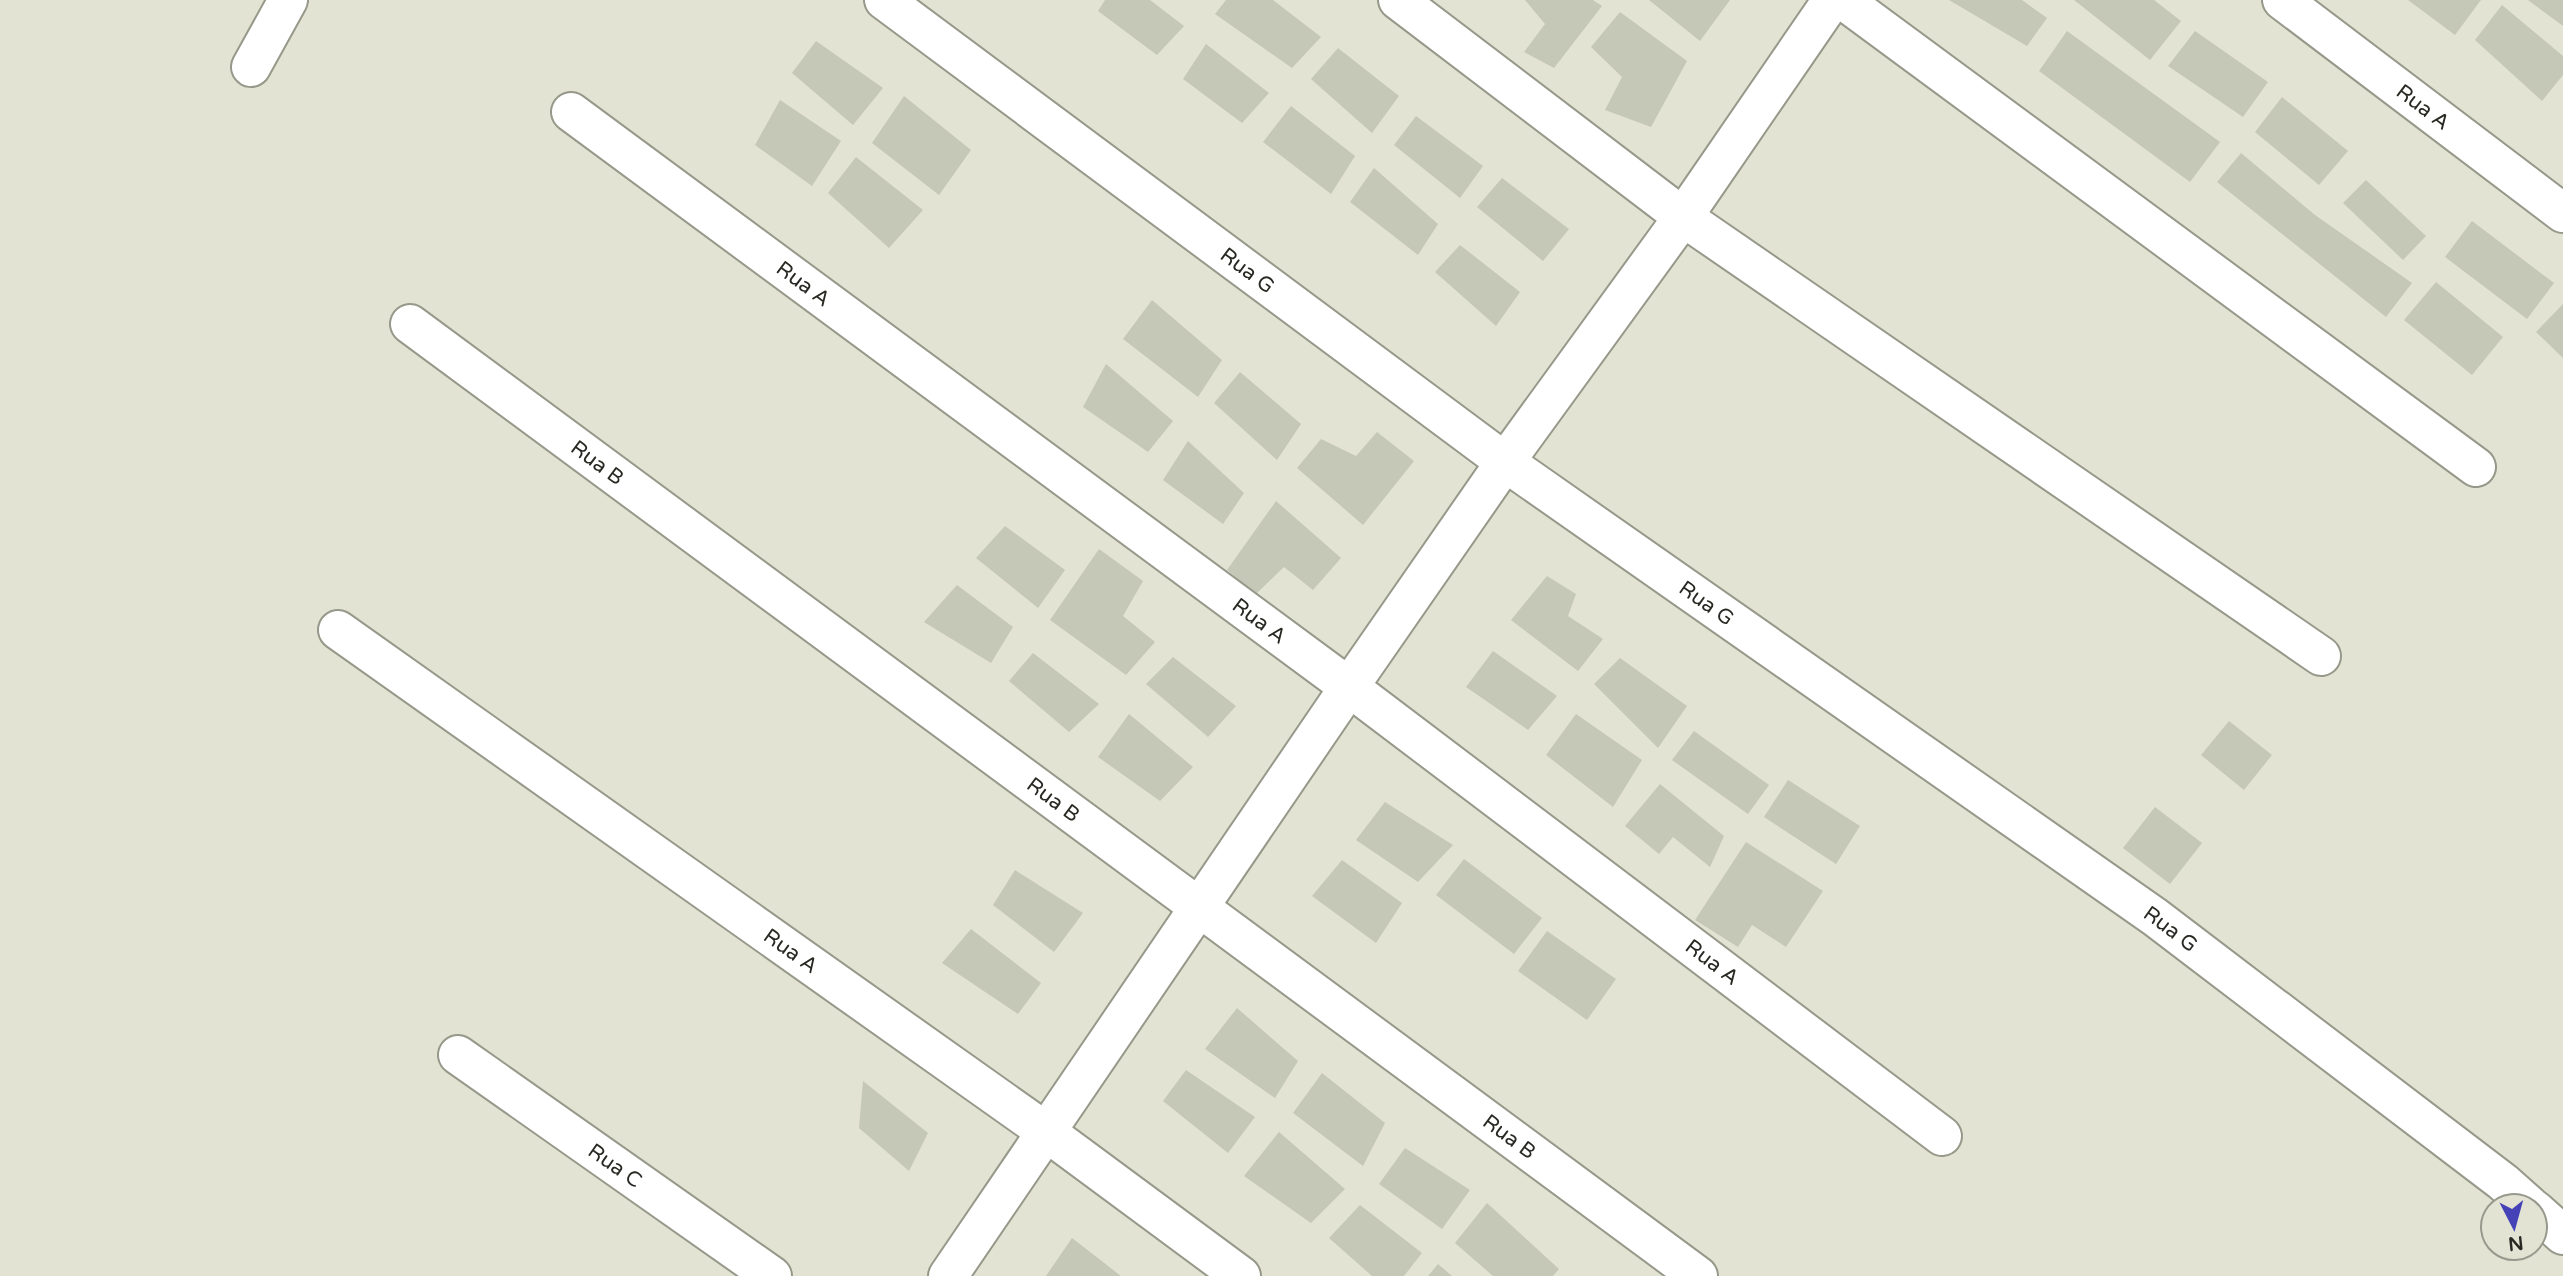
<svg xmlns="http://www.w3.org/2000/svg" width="2563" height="1276" viewBox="0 0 2563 1276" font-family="'Varela Round',sans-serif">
<rect width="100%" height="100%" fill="#e2e3d3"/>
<path fill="#c5c7b7" d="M1105 0H1150L1184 26 1157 55 1098 11Z
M1226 0H1273L1321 37 1292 68 1215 14Z
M1525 0H1593L1602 6 1554 68 1524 52 1545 24Z
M1649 0H1730L1700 41Z
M1949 0H2022L2047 18 2027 46Z
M2074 0H2154L2181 21 2150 60Z
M2408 0H2481L2455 35Z
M2528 0H2563V26Z
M2502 5 2563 56V75L2542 101 2475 40Z
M1620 12 1687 61 1651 127 1605 110 1622 77 1591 47Z
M2067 31 2220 142 2190 182 2039 71Z
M2195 31 2268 82 2243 117 2168 66Z
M816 41 883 88 853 125 792 73Z
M1206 44 1269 93 1242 123 1183 79Z
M1338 48 1399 96 1372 133 1311 79Z
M904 96 971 150 939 195 872 143Z
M2282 97 2348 151 2319 185 2255 132Z
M780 100 841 141 812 186 755 145Z
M1291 106 1355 156 1331 194 1263 142Z
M1416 116 1483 166 1460 198 1394 145Z
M2241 153 2315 215 2412 283 2386 317 2217 182Z
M856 157 923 210 889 248 828 193Z
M1374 168 1438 224 1418 255 1350 202Z
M1502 178 1569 229 1543 261 1477 207Z
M2366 180 2426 236 2403 260 2343 203Z
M2472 221 2554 283 2527 319 2445 257Z
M1460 245 1520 292 1496 326 1435 272Z
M2436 282 2503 337 2472 375 2404 320Z
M1152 300 1222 360 1198 397 1123 339Z
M2563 304V358L2536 332Z
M1106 364 1173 421 1148 452 1083 407Z
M1240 372 1301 424 1277 460 1214 403Z
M1377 432 1414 461 1363 525 1297 468 1321 439 1356 456Z
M1188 441 1244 493 1223 524 1163 480Z
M1276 501 1341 558 1313 590 1284 567 1256 594 1227 570Z
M1005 526 1065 570 1038 608 976 558Z
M1099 549 1143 581 1123 616 1155 642 1126 675 1050 620Z
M1547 576 1576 594 1568 616 1603 639 1578 671 1511 620Z
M957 585 1013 627 991 663 924 622Z
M1493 651 1557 696 1528 730 1466 687Z
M1033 653 1099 704 1069 732 1009 681Z
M1173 657 1236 706 1208 737 1146 684Z
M1620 658 1687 706 1658 748 1594 684Z
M1129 714 1193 767 1160 801 1098 757Z
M1576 714 1642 760 1613 807 1546 755Z
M2229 721 2272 755 2244 790 2201 755Z
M1694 731 1769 785 1748 814 1672 760Z
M1788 780 1860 826 1836 864 1764 817Z
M1660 784 1724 836 1710 867 1673 837 1659 854 1625 826Z
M1385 802 1453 845 1418 882 1356 840Z
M2155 807 2202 843 2170 884 2123 848Z
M1746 842 1823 891 1786 947 1752 925 1738 947 1695 920Z
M1464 859 1542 918 1514 954 1436 895Z
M1342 860 1402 903 1376 943 1312 896Z
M1015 870 1083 913 1054 952 993 905Z
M971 929 1041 983 1018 1014 942 963Z
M1547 931 1616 979 1587 1020 1518 971Z
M1237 1008 1298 1061 1275 1098 1205 1049Z
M1186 1070 1255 1117 1228 1153 1163 1101Z
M1322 1073 1385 1123 1363 1166 1293 1113Z
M863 1081 928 1133 909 1171 859 1128Z
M1279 1132 1345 1189 1311 1223 1244 1176Z
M1405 1148 1470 1190 1442 1229 1379 1184Z
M1487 1203 1559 1269 1553 1276H1493L1455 1243Z
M1360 1205 1422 1253 1404 1276H1372L1329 1238Z
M1072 1238 1121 1276H1046Z
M1438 1264 1452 1276H1428Z"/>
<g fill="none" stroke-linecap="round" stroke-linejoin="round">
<g stroke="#969889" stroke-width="42">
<g id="minor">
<path d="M1398 0 1683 217 2321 656"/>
<path d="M1843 0 2476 467"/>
<path id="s1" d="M2282 0 2563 213"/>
<path d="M251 67 288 0"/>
<path id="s2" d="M571 112 1349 687 1942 1136"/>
<path id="s3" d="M410 324 1698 1276"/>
<path id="s4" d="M338 630 1045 1131 1241 1276"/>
<path id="s5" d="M458 1055 772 1276"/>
<path d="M948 1276 1349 687 1505 462 1683 217 1832 0"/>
</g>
</g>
<g stroke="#969889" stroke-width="42">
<g id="tertiary">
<path id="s6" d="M884 0 1505 462 2155 917 2503 1182 2530 1206"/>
<path d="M2535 1210 2563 1235"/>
</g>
</g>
<use href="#minor" stroke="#fff" stroke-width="38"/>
<use href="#tertiary" stroke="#fff" stroke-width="38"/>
</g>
<g text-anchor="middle" stroke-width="6" stroke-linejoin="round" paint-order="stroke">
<g font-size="21" fill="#292923" stroke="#e2e3d3">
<text dy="7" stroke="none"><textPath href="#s1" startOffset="177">Rua A</textPath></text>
<text dy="7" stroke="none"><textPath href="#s6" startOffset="453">Rua G</textPath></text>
<text dy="7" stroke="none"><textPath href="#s2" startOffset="289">Rua A</textPath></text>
<text dy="7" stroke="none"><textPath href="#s3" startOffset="233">Rua B</textPath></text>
<text dy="7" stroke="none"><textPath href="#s6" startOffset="1020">Rua G</textPath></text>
<text dy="7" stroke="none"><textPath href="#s2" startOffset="856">Rua A</textPath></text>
<text dy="7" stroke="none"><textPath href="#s3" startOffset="800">Rua B</textPath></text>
<text dy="7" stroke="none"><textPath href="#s6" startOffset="1587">Rua G</textPath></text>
<text dy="7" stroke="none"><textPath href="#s4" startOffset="555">Rua A</textPath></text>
<text dy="7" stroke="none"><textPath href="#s2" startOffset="1423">Rua A</textPath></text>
<text dy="7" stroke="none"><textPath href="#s3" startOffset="1367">Rua B</textPath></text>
<text dy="7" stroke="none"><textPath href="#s5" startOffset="192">Rua C</textPath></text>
</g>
</g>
<g transform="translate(2514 1227) rotate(174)"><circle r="33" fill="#e2e3d3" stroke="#98998d" stroke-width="2"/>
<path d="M0-5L12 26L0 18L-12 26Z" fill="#4542b7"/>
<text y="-10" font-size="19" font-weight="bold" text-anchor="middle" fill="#292923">N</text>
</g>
</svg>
